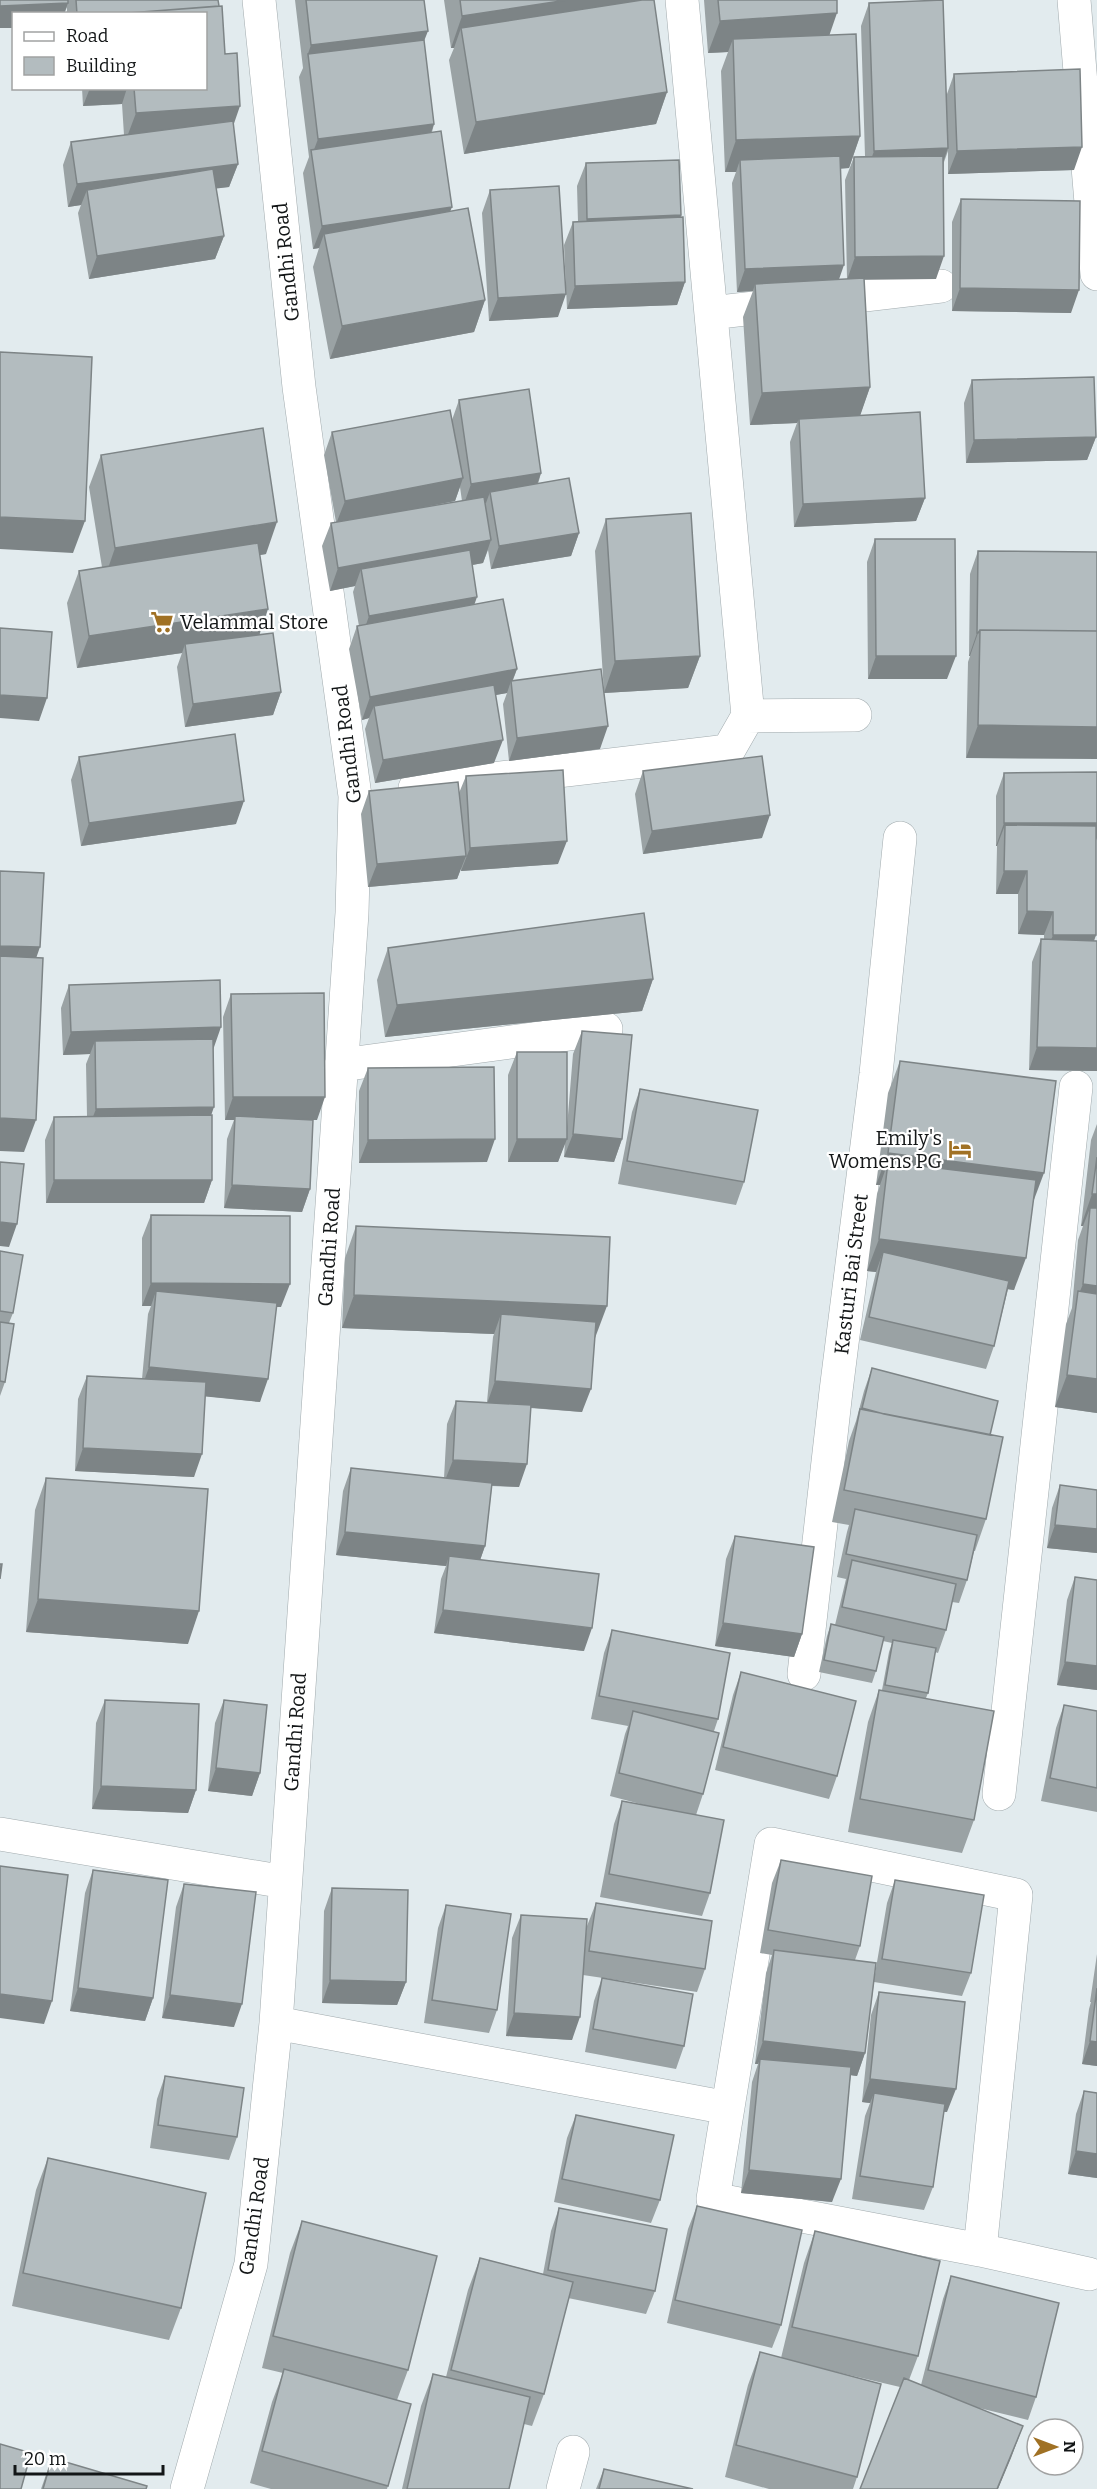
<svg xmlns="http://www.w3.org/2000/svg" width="1097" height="2489" viewBox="0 0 1097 2489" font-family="Bitter,serif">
<rect width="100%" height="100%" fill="#e2ebee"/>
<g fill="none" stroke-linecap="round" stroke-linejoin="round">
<g stroke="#a1aaad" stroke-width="34">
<path id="minor" d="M1074 0 1097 274
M711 313 941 286
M748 716 855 715
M415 788 728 751 748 716 682 0
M341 1065 606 1029
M804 1674 836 1391 876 1074 900 838
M999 1794 1076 1087
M0 1834 285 1882
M276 2023 728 2108
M980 2250 1016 1895 771 1844 713 2199 980 2250 1089 2274
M187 2489 251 2264 276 2023 352 913 355 796 299 387 259 0
M563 2489 573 2452"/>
</g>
<use href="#minor" stroke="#fff" stroke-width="33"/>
</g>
<path fill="#9aa2a4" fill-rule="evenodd" d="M0 0H218L238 164 229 187 216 188 224 236 215 259 89 279 78 213 81 205 68 207 63 165 71 142 124 135 122 104 83 106 82 88H206V14H67V7L64 14H14V28H0Z
M295 0H424V41L434 124 432 132 450 211 485 300 474 332 330 359 313 267 319 248 313 249 303 173 309 157 299 77 303 68Z
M444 0H654L667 92 656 124 464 154 449 60 454 48H451Z
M704 0H837L829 35 860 136 849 168 840 169 839 279H847L845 180 854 157 865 156 861 26 869 3 947 94 954 74 1074 170 948 174V151L944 162 936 279H864L870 387 860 415 925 498 916 521 794 527 790 442 797 423 750 425 743 317 753 291 737 292 732 183 736 172H725L721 71 728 52 708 53Z
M586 163 681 215 685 282 677 305 567 309 564 245 573 222H578L577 186Z
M490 190 558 317 489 321 482 213Z
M961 199 1071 313 952 311V222Z
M972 380 1096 437 1087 460 966 463 964 403Z
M459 400 541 473 538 484 579 533 571 556 491 569 488 550 483 563 472 565 474 604 517 669 513 680 600 749 509 761 503 704 507 693 495 695 494 763 375 783 365 729 369 718 362 720 349 649 357 626H359L353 592 355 586 330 591 322 546 331 523 336 522 324 455 332 432 452 420ZM460 487 462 501 420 508 455 501Z
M101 455 266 554 260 555 259 635 281 692 273 715 185 727 177 667 182 653 77 668 67 603 79 571 102 567 89 487Z
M606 519 700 656 688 688 604 693 595 551Z
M875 539 947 679H868L867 562Z
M978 551 1097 552 966 758 968 662 970 656H969L970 574Z
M79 757 236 824 81 846 71 780Z
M643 771 762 838 643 854 635 794Z
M1004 773 1096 839V935L1094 941H1097V1071L1029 1070 1032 962 1041 939 1044 940V935L1018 934V894H996L997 846H996V796Z
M466 776 558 864 461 871V868L457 879 368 887 361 814 369 791 459 793Z
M388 948 653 979 642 1011 385 1037 377 980Z
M69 985 213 1050 211 1115 212 1180 204 1203H46L45 1140 54 1117 87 1116 86 1064 90 1054 63 1055 61 1008Z
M231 994 317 1120H307L310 1189 302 1212 224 1208 227 1139 234 1120H225L223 1017Z
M582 1031 622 1139 614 1162 564 1157 565 1142 558 1162H508V1075L517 1052 567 1127 573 1054Z
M900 1061 1033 1204 1014 1290 1008 1289 994 1346 986 1369 860 1340 876 1272 867 1271 877 1194 880 1185H876L888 1093Z
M368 1068 487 1162 359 1163V1091Z
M640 1089 744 1182 736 1205 618 1184 632 1112Z
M1097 1124V1413L1055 1407 1066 1324 1072 1308 1078 1240 1083 1226H1081L1091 1140Z
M151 1215 281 1307H276L260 1402 205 1396 194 1477 75 1471 78 1399 87 1376 142 1379 148 1314 151 1306H142V1238Z
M356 1226 595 1338 582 1412 530 1408 519 1487 492 1486 485 1546 480 1560 584 1651 434 1633 441 1579 446 1566 336 1555 343 1491 351 1468 444 1478 447 1424 456 1401 487 1402 493 1337 494 1334 342 1328 345 1258Z
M0 1251 13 1313 9 1323 5 1382 0 1396Z
M872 1368 990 1435 986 1519 975 1551H974L967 1580 959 1603 952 1602 946 1630 938 1653 935 1652 928 1693 926 1698 974 1820 962 1853 848 1832 868 1722 879 1690H882L889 1652 892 1643 883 1641 876 1671 872 1683 819 1672 827 1636 831 1624 835 1625 846 1579 837 1577 847 1532 849 1525 832 1522 849 1441 856 1421 864 1391Z
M46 1478 188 1644 26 1632 35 1510Z
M1060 1485 1097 1490V1553L1047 1548 1052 1508Z
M735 1536 802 1634 794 1657 715 1646 726 1559Z
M1075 1577 1097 1580V1690L1057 1685 1067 1600Z
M612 1630 718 1719 714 1731 703 1794 696 1815 710 1893 702 1916 600 1897 614 1824 622 1801 648 1806 610 1796 625 1734 628 1726 591 1719 604 1653Z
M741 1672 837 1776 829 1799 715 1770 733 1695Z
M105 1700 196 1790 188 1813 92 1809 96 1723Z
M224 1700 260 1773 252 1796 208 1791 215 1723Z
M1064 1705 1097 1711V1812L1041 1801 1056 1728Z
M781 1860 860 1946 855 1960 875 1974 887 1903 895 1880 971 1973 962 1996 874 1982 865 2053 857 2076 851 2075 832 2202 741 2193 752 2082 758 2064H755L766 1973 772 1955 760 1953 772 1883Z
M93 1870 153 1998 145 2021 70 2011 85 1893Z
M184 1884 234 2027 162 2018 176 1907Z
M332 1888 406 1982 397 2005 322 2003 324 1911Z
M596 1903 705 1969 697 1992 583 1975 572 2040 506 2036 512 1938 521 1915 585 1942 587 1926Z
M446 1905 497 2010 489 2033 424 2023 438 1928Z
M1097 1954V2066L1082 2064 1089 2009 1091 2002H1090Z
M602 1978 684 2046 676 2069 585 2052 594 2001Z
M879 1992 947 2112H944L933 2187 924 2210 852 2199 865 2116 870 2103 862 2102 871 2015Z
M165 2076 237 2137 229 2160 150 2148 157 2099Z
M1084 2091 1097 2178 1068 2174 1076 2114Z
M576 2115 660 2200 651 2223 554 2202 567 2138Z
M48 2158 181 2308 169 2340 12 2306 36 2190Z
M697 2206 781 2325 772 2348 667 2323 688 2229Z
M559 2208 655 2291 646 2314 568 2298 544 2394 532 2426 524 2424 509 2489H402L421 2406 433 2374 446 2377 468 2290 480 2258 543 2274 551 2231Z
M302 2221 408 2370 397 2400 411 2404 387 2489H271L250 2483 272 2402 283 2373 262 2368 290 2253Z
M815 2231 918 2356 909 2380 921 2385 943 2299 951 2276 1036 2397 1028 2420 975 2407 1011 2458 900 2387 828 2370 857 2477 853 2489H769L725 2477 748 2385 760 2352 781 2358 804 2263Z
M52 2458 146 2489H41Z
M604 2469 693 2489H596Z"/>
<path fill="#7d8486" d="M567 0H648L461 28 454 48H451L462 16Z
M68 3 64 14H14V28H0V6Z
M837 13 826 45 733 39 728 52 708 53 720 21Z
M428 31 419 54H308L303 68 311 45Z
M90 88H127L122 104 83 106Z
M667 92 656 124 464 154 476 122Z
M240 106 229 138 124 145 136 113Z
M434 124 426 147 312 155 318 139Z
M860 136 849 168 741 172 740 160 736 172H725L736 140Z
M1082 147 1074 170 948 174 957 151Z
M948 148 940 171 866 174 874 151Z
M238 164 229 187 89 204 87 190 81 205 68 207 77 184Z
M452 207 443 230 324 234 319 248 313 249 322 226Z
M681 215 673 238 579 242 587 219Z
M224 236 215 259 89 279 97 256Z
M944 256 936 279 847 280 855 257Z
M844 265 836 288 755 284 753 291 737 292 745 269Z
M685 282 677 305 567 309 575 286Z
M960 288 1079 290 1071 313 952 311Z
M566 294 558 317 489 321 498 298Z
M485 300 474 332 330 359 342 326Z
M870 387 859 419H799L797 423 750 425 762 393Z
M1096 437 1087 460 966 463 974 440Z
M541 473 533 496 490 492 486 503 463 507 471 484Z
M463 478 455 501 336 524 345 501Z
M925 498 916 521 794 527 803 504Z
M0 517 85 521 73 553 0 549Z
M277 522 266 554 104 580 115 548Z
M579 533 571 556 491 569 499 546Z
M491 540 483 563 364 585 361 569 355 586 330 591 338 568Z
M477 597 469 620 361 639 369 616Z
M268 609 257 642 185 644 182 653 77 668 89 636Z
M977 633H978L970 656H969Z
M700 656 688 688 604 693 615 661Z
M876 656H956L947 679H868Z
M517 669 511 684V681L507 693 376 717 374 706 369 718 362 720 370 697Z
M281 692 273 715 185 727 193 704Z
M0 695 47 698 39 721 0 718Z
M978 725 1097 727V759L966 758Z
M608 726 600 749 509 761 517 738Z
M503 740 494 763 375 783 383 760Z
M244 801 236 824 81 846 89 823Z
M770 815 762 838 643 854 652 831Z
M1004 823H1097V838L1094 846 1005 825 997 846H996Z
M567 841 558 864 461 871 470 848Z
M466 856 457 879 368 887 377 864Z
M1004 871H1027L1018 894H996Z
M1027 911 1053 912 1044 935 1018 934Z
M1053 935H1096L1087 958H1044Z
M0 946 40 947 32 970 0 969Z
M653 979 642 1011 385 1037 397 1005Z
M221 1027 213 1050 95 1041 90 1054 63 1055 71 1032Z
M1037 1047 1097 1048V1071L1029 1070Z
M233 1097H325L317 1120H235V1116L234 1120H225Z
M214 1107 206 1130 87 1132 96 1109Z
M0 1118 36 1120 24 1152 0 1151Z
M573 1134 622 1139 614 1162 564 1157Z
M495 1139 487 1162 359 1163 368 1140Z
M517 1139H567L558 1162H508Z
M888 1153 1044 1173 1032 1205 888 1162 880 1185H876Z
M54 1180H212L204 1203H46Z
M232 1185 310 1189 302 1212 224 1208Z
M1092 1194H1097V1228L1090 1208 1083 1226H1081Z
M0 1222 17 1224 9 1247 0 1246Z
M879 1239 1026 1258 1014 1290 879 1273 883 1252 876 1272 867 1271Z
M151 1283 290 1284 281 1307 155 1306 156 1291 151 1306H142Z
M1083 1284 1097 1286V1319L1076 1301Z
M354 1295 607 1306 595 1338 501 1314 494 1334 342 1328Z
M149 1367 268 1379 260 1402 141 1390Z
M1067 1375 1097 1379V1413L1055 1407Z
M495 1381 591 1389 582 1412 487 1404Z
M83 1448 202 1454 194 1477 75 1471Z
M453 1460 527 1464 519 1487 444 1483Z
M1055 1525 1097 1529V1553L1047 1548Z
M345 1532 485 1546 477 1569 449 1556 446 1566 336 1555Z
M38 1599 199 1611 188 1644 26 1632Z
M443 1610 592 1628 584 1651 434 1633Z
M723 1623 802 1634 794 1657 715 1646Z
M1065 1662 1097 1666V1690L1057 1685Z
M216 1768 260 1773 252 1796 208 1791Z
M101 1786 196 1790 188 1813 92 1809Z
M330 1980 406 1982 397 2005 322 2003Z
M78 1988 153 1998 145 2021 70 2011Z
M0 1994 52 2001 44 2024 0 2018Z
M170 1995 242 2004 234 2027 162 2018Z
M514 2013 580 2017 572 2040 506 2036Z
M763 2041 865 2053 857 2076 760 2064V2059L758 2064H755Z
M1090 2041 1097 2042V2066L1082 2064Z
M870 2079 956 2089 947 2112 872 2104 874 2093 870 2103 862 2102Z
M1076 2151 1097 2154V2178L1068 2174Z
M749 2170 841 2179 832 2202 741 2193Z
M1023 2426 1011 2458 998 2489H997Z"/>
<path fill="#b3bcbf" stroke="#7d8486" stroke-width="1.5" d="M0 0H68V3L0 6Z
M76 0H218L219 6 115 14H77Z
M306 0H424L428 31 311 45Z
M460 0H567L462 16Z
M642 0H654L667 92 476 122 461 28Z
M718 0H837V13L720 21Z
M943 0 948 148 874 151 869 3Z
M222 6 225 54 237 53 240 106 136 113 134 88H206V14H115Z
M856 34 860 136 736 140 733 39Z
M424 40 434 124 318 139 308 54Z
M1080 69 1082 147 957 151 954 74Z
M233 121 238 164 77 184 71 142Z
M441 131 452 207 322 226 311 150Z
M840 156 844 265 745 269 740 160Z
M943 156 944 256 855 257 854 157Z
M679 160 681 215 587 219 586 163Z
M213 169 224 236 97 256 87 190Z
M559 186 566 294 498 298 490 190Z
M961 199 1080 201 1079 290 960 288Z
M468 208 485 300 342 326 324 234Z
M683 217 685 282 575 286 573 222Z
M864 278 870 387 762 393 755 284Z
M0 352 92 357 85 521 0 517Z
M1094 377 1096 437 974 440 972 380Z
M529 389 541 473 471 484 459 400Z
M450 410 463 478 345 501 332 432Z
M920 412 925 498 803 504 799 419Z
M263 428 277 522 115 548 101 455Z
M569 478 579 533 499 546 490 492Z
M484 497 491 540 338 568 331 523Z
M691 513 700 656 615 661 606 519Z
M875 539H955L956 656H876Z
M258 543 268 609 89 636 79 571Z
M470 550 477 597 369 616 361 569Z
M978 551 1097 552V631L980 630 978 633H977Z
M503 599 517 669 370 697 357 626Z
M0 628 52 632 47 698 0 695Z
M980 630 1097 631V727L978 725Z
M273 633 281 692 193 704 185 644Z
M601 669 608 726 517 738 511 681Z
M494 685 503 740 383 760 374 706Z
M235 734 244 801 89 823 79 757Z
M762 756 770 815 652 831 643 771Z
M563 770 567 841 470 848 466 776Z
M1097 772V823H1004V773Z
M458 782 466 856 377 864 369 791Z
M1005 825 1096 826V935H1053V912L1027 911V871H1004Z
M0 871 44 873 40 947 0 946Z
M644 913 653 979 397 1005 388 948Z
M1041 939 1097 941V1048L1037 1047Z
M0 956 43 958 36 1120 0 1118Z
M220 980 221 1027 71 1032 69 985Z
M324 993 325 1097H233L231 994Z
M582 1031 632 1035 622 1139 573 1134Z
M213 1039 214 1107 96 1109 95 1041Z
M517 1052H567V1139H517Z
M900 1061 1056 1081 1044 1173 888 1153Z
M494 1067 495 1139 368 1140V1068Z
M640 1089 758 1110 744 1182 627 1161Z
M212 1115V1180H54V1117Z
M235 1116 313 1120 310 1189 232 1185Z
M1097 1157V1194H1092Z
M0 1162 24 1164 17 1224 0 1222Z
M888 1162 1036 1180 1026 1258 879 1239Z
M1090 1208H1097V1286L1083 1284Z
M151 1215 290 1216V1284L151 1283Z
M356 1226 610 1237 607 1306 354 1295Z
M0 1251 23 1255 13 1313 0 1311Z
M883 1252 1009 1281 994 1346 869 1317Z
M156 1291 277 1303 268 1379 149 1367Z
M1078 1291 1097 1294V1379L1067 1375Z
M501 1314 596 1322 591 1389 495 1381Z
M0 1322 14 1324 5 1382 0 1381Z
M872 1368 998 1401 990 1435 884 1414 862 1408Z
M87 1376 206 1382 202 1454 83 1448Z
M456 1401 531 1405 527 1464 453 1460Z
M860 1409 1003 1437 986 1519 844 1490Z
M351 1468 492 1483 485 1546 345 1532Z
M46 1478 208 1489 199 1611 38 1599Z
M1060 1485 1097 1490V1529L1055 1525Z
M855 1509 977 1535 967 1580 846 1554Z
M735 1536 814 1547 802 1634 723 1623Z
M449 1556 599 1574 592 1628 443 1610Z
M852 1560 956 1584 946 1630 842 1607Z
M0 1564H2L0 1579Z
M1075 1577 1097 1580V1666L1065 1662Z
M831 1624 884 1637 876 1671 824 1660Z
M612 1630 730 1653 718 1719 599 1696Z
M893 1640 936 1648 928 1693 885 1685Z
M741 1672 856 1701 837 1776 723 1747Z
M879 1690 994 1711 974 1820 860 1799Z
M105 1700 199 1704 196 1790 101 1786Z
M224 1700 267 1705 260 1773 216 1768Z
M1064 1705 1097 1711V1788L1050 1778Z
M633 1711 719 1733 703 1794 619 1773Z
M622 1801 724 1820 710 1893 609 1874Z
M781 1860 872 1876 860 1946 768 1930Z
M0 1866 68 1875 52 2001 0 1994Z
M93 1870 168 1880 153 1998 78 1988Z
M895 1880 984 1895 971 1973 882 1959Z
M184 1884 256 1892 242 2004 170 1995Z
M332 1888 408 1890 406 1982 330 1980Z
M596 1903 712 1921 705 1969 589 1951Z
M446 1905 511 1914 497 2010 432 2000Z
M521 1915 587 1919 580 2017 514 2013Z
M774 1950 876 1963 865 2053 763 2041Z
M602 1978 693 1994 684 2046 593 2029Z
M1097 1988V2042L1090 2041Z
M879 1992 965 2002 956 2089 870 2079Z
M760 2059 851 2067 841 2179 749 2170Z
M165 2076 244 2088 237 2137 158 2125Z
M1084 2091 1097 2093V2154L1076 2151Z
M874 2093 945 2104 933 2187 860 2176Z
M576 2115 674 2135 660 2200 562 2179Z
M48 2158 206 2193 181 2308 23 2273Z
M697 2206 802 2230 781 2325 675 2300Z
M559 2208 667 2229 655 2291 548 2270Z
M302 2221 437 2256 408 2370 273 2336Z
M815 2231 940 2261 918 2356 792 2327Z
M480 2258 573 2282 544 2394 451 2370Z
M951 2276 1059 2303 1036 2397 928 2370Z
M760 2352 881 2384 857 2477 736 2445Z
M284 2369 411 2404 388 2486 262 2451Z
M433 2374 530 2397 509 2489H407Z
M904 2378 1023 2426 997 2489H860Z
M0 2444 31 2453 21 2489H0Z
M52 2458 147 2486 146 2489H43Z
M604 2469 693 2489H599Z"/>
<defs>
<g id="supermarket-bare" transform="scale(1.8)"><path d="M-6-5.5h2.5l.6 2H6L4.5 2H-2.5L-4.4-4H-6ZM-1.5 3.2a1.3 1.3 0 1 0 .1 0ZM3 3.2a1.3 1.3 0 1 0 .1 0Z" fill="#a07124" stroke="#fff" stroke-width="2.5" paint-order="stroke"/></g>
<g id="hotel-bare" transform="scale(1.8)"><path d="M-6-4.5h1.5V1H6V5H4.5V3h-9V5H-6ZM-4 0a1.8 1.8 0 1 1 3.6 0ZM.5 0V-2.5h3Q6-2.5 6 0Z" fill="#a07124" stroke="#fff" stroke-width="2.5" paint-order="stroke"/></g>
</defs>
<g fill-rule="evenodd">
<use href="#supermarket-bare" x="162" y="622"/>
<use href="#hotel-bare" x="960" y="1149"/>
</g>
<g text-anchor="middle" stroke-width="4.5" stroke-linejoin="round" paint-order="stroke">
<g font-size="20" fill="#131617" stroke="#fff">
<text transform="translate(286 262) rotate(-96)" y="7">Gandhi Road</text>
<text transform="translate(347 744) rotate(-97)" y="7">Gandhi Road</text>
<text transform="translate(329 1247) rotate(-86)" y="7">Gandhi Road</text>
<text transform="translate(851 1274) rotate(-83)" y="7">Kasturi Bai Street</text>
<text transform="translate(295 1732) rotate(-86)" y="7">Gandhi Road</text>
<text transform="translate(254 2216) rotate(-82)" y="7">Gandhi Road</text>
</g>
<g font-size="20" fill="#131617" stroke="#fff" text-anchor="start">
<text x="180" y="629">Velammal Store</text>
<text x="942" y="1145" text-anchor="end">Emily's<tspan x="942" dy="23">Womens PG</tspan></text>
</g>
</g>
<rect x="12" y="12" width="195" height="78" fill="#ffffff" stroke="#a1a2a2" stroke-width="1.5"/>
<rect x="24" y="32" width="30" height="9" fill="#ffffff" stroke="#a1a2a2" stroke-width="1.5"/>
<text x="66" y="42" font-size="18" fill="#131617">Road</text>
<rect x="24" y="57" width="30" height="18" fill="#b3bcbf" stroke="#a1a2a2" stroke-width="1.5"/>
<text x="66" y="72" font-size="18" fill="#131617">Building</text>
<g transform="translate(1055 2447) rotate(90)"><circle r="28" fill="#ffffff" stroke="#a1a2a2" stroke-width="1.5"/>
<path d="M0-4.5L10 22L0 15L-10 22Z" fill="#a07124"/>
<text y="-9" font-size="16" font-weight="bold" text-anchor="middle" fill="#131617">N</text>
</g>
<path d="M15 2465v9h148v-9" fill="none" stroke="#131617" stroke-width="3"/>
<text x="24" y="2465" font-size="18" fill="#131617" stroke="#ffffff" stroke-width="4.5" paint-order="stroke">20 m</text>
</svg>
